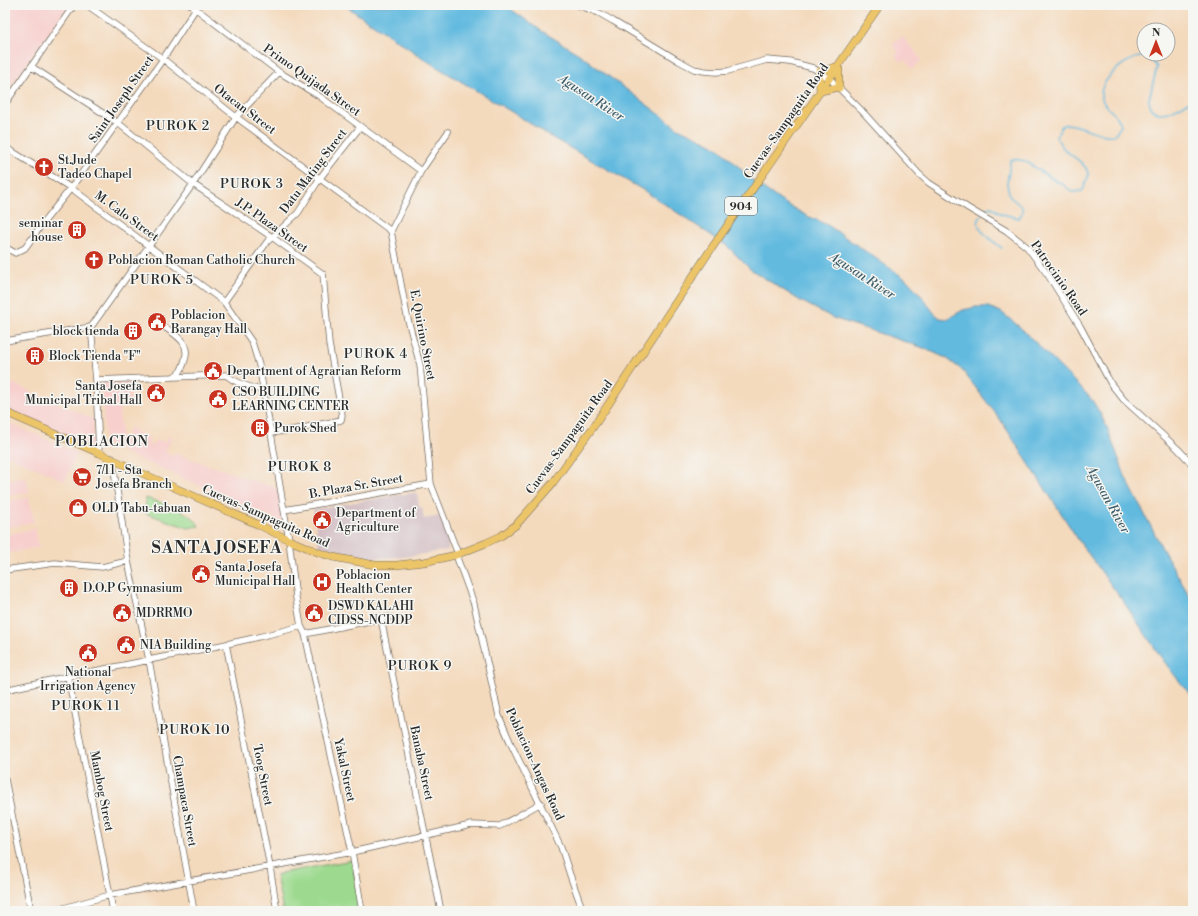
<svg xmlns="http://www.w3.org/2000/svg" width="1198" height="916" viewBox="0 0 1198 916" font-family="'Libre Bodoni',serif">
<rect width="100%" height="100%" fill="#f6f6f2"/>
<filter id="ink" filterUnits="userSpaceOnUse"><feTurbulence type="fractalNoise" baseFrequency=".025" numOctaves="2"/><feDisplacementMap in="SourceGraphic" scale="8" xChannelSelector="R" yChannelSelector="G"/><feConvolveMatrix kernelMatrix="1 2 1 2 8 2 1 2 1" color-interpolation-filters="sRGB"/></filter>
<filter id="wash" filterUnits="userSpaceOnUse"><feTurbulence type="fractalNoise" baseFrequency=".012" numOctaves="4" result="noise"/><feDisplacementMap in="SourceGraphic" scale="16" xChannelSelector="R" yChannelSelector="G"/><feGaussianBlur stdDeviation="0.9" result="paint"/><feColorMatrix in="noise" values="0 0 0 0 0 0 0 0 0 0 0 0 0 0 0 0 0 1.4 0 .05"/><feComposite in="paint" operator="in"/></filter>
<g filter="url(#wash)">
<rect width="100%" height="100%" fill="#f4dabd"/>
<path fill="#f7d0ce" d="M5 5H69L5 93Z
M902 36 922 60 912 69 905 60 901 62 895 55 899 53 892 44Z
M5 380 93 419 95 450 5 411Z
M102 383H129L130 401H125V408L119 409 122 440 126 442 129 428 131 427 136 432 150 438 148 446 153 445 155 440 166 442 168 436 172 438 165 452 173 456 177 454 278 489 283 522 105 444Z
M5 421 77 453 65 481 5 454Z
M26 476 29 492 5 497V480Z
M29 497 34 522 5 528V502Z
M35 528 39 547 6 554 5 535Z"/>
<path fill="#d2bec4" d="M417 492 419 507H422L424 519 440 516 449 545 448 548V550L404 557 380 558 358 556 331 550 319 546 313 509Z"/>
<path fill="#9dda8f" stroke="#64825d" d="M146 498C161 503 192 511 199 526L188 528 145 513Z
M352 860 360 911H283L276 875 281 874V873Z"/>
<path fill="#62badf" stroke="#467285" d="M344 5H505L540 30 579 54 678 128 712 144 722 151 737 165 748 177 781 201 807 216 817 220 829 226 907 280 920 294 934 313 940 318 947 319 963 310 976 307H988L1001 312 1021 328 1083 390 1092 400 1100 413 1108 430 1125 476 1162 548 1193 602V697L1179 681 1163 660 1125 604 1079 541 1000 419 962 370 946 358 921 347 833 318 799 300 750 269 727 246 669 207 643 190 551 137 525 120 432 64Z"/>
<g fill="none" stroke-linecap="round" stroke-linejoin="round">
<path stroke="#62badf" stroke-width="1.5" d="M982 214 984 209 991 207 1002 214 1019 218 1022 213V207L1010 197 1007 184 1010 163 1011 160 1014 159 1025 161 1051 178 1062 184 1073 192 1082 191 1084 188C1084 183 1089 179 1088 173 1085 159 1062 155 1057 137 1058 134 1059 129 1062 126 1072 118 1105 141 1115 134 1118 132 1119 128 1121 126 1118 111 1103 110 1101 95 1100 79 1130 54 1145 57 1150 58 1154 63 1157 67L1149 99 1150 107C1160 122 1182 105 1193 99
M980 217C979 220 977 223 979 226 982 234 995 243 1002 248"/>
</g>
</g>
<g filter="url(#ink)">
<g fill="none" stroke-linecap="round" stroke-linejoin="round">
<g stroke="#71685e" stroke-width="7">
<path id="minor" d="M87 5 163 59 236 117 391 231
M191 5 279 72 319 96 421 171
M578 5 599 13 613 21 679 61 694 69 704 71 716 72 728 71 767 60 790 62 813 68 830 79 862 111 919 174 929 183 968 208 1007 231 1027 247 1048 275 1080 326 1111 384 1124 400 1178 449 1193 465
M32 67 118 123 193 184 272 237 323 274 329 344 342 415 341 420 303 428 271 433
M5 104 74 5
M448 132 421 171 391 231 407 316 420 365 431 484 458 554
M5 147 71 188 224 302 252 342 259 365 271 433 289 540 296 598 301 626
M5 247 15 253 25 248 43 223 71 188 163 59 196 8
M224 302 267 242 298 213 320 178 360 127
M163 326C177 336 192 343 184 363 182 369 180 374 173 377
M5 341 91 327
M96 380 226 375C237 384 250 388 264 390
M99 453 96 380 91 327 193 184 236 117 279 72
M112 458 128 561 149 660 194 911
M284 510 431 484
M456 555 474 604 499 716 511 744 561 847 570 875 583 911
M5 570 55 563 102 567 128 561
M381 619 441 911
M305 634 352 852 362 911
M226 644 270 867 277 911
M68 676 113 911
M5 690C66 676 127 665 188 652 226 644 264 637 301 626L305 634 389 617
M5 779 31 911
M53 911 110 895 352 852 471 825 500 826 541 803"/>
</g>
<g stroke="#71685e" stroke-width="8">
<path id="major" d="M839 66V88
M819 72 820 92
M820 72 838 66
M821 91 838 87
M5 412 99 453 146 475 257 524 289 540 320 553 333 557 375 565H397L424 562 456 555 486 543 501 536 516 525 552 484 596 423 707 255 880 5"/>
</g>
<use href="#minor" stroke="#fff" stroke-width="5.5"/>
<use href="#major" stroke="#edc569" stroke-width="7"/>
</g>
</g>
<defs>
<g id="church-disc" transform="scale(1)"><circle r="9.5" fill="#c8321e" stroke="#f6f6f2"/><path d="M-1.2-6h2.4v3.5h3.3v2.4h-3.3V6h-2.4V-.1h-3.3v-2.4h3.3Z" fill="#fff"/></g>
<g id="building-disc" transform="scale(1)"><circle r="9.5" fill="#c8321e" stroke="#f6f6f2"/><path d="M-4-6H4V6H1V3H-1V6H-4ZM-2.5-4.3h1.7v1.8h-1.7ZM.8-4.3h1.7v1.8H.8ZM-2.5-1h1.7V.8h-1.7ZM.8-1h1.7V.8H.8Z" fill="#fff"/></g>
<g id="civic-disc" transform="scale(1)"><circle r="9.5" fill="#c8321e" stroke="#f6f6f2"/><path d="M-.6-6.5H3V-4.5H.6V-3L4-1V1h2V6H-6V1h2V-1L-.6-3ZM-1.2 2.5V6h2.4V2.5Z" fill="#fff"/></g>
<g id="supermarket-disc" transform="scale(1)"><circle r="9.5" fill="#c8321e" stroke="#f6f6f2"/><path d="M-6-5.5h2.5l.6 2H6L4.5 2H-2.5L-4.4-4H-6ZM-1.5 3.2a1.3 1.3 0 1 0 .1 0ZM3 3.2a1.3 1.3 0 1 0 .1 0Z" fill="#fff"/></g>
<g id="shop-disc" transform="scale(1)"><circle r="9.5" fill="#c8321e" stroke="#f6f6f2"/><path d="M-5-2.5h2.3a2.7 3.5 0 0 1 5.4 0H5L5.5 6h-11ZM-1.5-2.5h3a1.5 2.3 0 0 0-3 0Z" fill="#fff"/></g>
<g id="hospital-disc" transform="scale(1)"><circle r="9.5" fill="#c8321e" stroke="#f6f6f2"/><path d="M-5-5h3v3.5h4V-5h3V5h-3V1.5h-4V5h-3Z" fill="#fff"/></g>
</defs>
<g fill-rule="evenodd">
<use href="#church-disc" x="44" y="167"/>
<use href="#building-disc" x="77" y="230"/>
<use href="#church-disc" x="94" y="260"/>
<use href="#civic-disc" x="157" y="322"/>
<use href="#building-disc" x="133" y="331"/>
<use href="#building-disc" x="35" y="356"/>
<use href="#civic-disc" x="213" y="371"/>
<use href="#civic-disc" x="156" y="393"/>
<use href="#civic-disc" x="218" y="399"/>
<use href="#building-disc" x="260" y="428"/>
<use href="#supermarket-disc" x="82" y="477"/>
<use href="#shop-disc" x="78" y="508"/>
<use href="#civic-disc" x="322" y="520"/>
<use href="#civic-disc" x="201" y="574"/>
<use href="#hospital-disc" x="322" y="582"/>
<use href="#building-disc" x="69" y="588"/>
<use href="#civic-disc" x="122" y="613"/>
<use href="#civic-disc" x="314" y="613"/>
<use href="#civic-disc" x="126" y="645"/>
<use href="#civic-disc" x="88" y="653"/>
</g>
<g text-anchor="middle" stroke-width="3" stroke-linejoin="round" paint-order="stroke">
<rect fill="#f6f6f2" stroke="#686867" stroke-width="1" x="725" y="197" width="32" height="18" rx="3"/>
<g font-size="11" font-weight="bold" fill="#2b2b2b">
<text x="741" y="210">904</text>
</g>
<g font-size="12" fill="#2b2b2b" stroke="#f6f6f2">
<text transform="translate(312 80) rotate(35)" y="4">Primo Quijada Street</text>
<text transform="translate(121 99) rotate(-55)" y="4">Saint Joseph Street</text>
<text transform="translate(245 109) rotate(37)" y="4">Otacan Street</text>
<text transform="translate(786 121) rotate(-55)" y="4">Cuevas-Sampaguita Road</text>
<text transform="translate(313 171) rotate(-53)" y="4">Datu Mating Street</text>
<text transform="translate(127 216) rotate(36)" y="4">M. Calo Street</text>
<text transform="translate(272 225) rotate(35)" y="4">J.P. Plaza Street</text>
<text transform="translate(1059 278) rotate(55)" y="4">Patrocinio Road</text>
<text transform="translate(423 335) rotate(79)" y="4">E. Quirino Street</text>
<text transform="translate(569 437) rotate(-54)" y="4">Cuevas-Sampaguita Road</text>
<text transform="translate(356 486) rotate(-10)" y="4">B. Plaza Sr. Street</text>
<text transform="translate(266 516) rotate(24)" y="4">Cuevas-Sampaguita Road</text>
<text transform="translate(422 763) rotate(78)" y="4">Banaba Street</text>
<text transform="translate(535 764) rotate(65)" y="4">Poblacion-Angas Road</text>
<text transform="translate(345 770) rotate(78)" y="4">Yakal Street</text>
<text transform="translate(263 775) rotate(79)" y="4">Toog Street</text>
<text transform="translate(102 791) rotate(79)" y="4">Mambog Street</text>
<text transform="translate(185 801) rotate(80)" y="4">Champaca Street</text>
</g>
<g font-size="12" fill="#2b2b2b" stroke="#f6f6f2" text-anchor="start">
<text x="58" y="164">St.Jude<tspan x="58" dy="14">Tadeo Chapel</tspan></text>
<text x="63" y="227" text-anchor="end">seminar<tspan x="63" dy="14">house</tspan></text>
<text x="108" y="264">Poblacion Roman Catholic Church</text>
<text x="171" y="319">Poblacion<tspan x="171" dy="14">Barangay Hall</tspan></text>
<text x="119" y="335" text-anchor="end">block tienda</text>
<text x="49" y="360">Block Tienda "F"</text>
<text x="227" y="375">Department of Agrarian Reform</text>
<text x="142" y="390" text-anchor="end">Santa Josefa<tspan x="142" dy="14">Municipal Tribal Hall</tspan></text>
<text x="232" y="396">CSO BUILDING<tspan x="232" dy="14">LEARNING CENTER</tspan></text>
<text x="274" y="432">Purok Shed</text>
<text x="96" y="474">7/11 - Sta<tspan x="96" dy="14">Josefa Branch</tspan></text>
<text x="92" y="512">OLD Tabu-tabuan</text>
<text x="336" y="517">Department of<tspan x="336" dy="14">Agriculture</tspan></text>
<text x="215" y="571">Santa Josefa<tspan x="215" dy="14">Municipal Hall</tspan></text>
<text x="336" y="579">Poblacion<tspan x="336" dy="14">Health Center</tspan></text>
<text x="83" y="592">D.O.P Gymnasium</text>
<text x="328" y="610">DSWD KALAHI<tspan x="328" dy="14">CIDSS-NCDDP</tspan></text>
<text x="136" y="617">MDRRMO</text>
<text x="140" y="649">NIA Building</text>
<text x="88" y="676" text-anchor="middle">National<tspan x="88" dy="14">Irrigation Agency</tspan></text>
</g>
<g font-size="13" font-style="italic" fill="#3e5d6a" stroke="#f6f6f2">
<text transform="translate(592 97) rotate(33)" y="5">Agusan River</text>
<text transform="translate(863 275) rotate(33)" y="5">Agusan River</text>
<text transform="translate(1109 499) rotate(61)" y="5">Agusan River</text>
</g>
<g font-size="13" letter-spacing="1" fill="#2b2b2b" stroke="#f6f6f2">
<text x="178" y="130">PUROK 2</text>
<text x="252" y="188">PUROK 3</text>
<text x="162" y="284">PUROK 5</text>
<text x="376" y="358">PUROK 4</text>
<text x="300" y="471">PUROK 8</text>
<text x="420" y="670">PUROK 9</text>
<text x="86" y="710">PUROK 11</text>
<text x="195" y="734">PUROK 10</text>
</g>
<g font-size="14" letter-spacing="1" fill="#2b2b2b" stroke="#f6f6f2">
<text x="102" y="446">POBLACION</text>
</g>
<g font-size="16" font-weight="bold" letter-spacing="1" fill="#2b2b2b" stroke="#f6f6f2">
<text x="217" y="553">SANTA JOSEFA</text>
</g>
</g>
<rect width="1198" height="916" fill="none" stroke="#f6f6f2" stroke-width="20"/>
<g transform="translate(1156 42)"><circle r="19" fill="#f6f6f2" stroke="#a5a5a2"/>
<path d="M0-3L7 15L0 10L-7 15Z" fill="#c8321e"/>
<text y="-6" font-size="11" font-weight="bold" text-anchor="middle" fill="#2b2b2b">N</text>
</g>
</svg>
